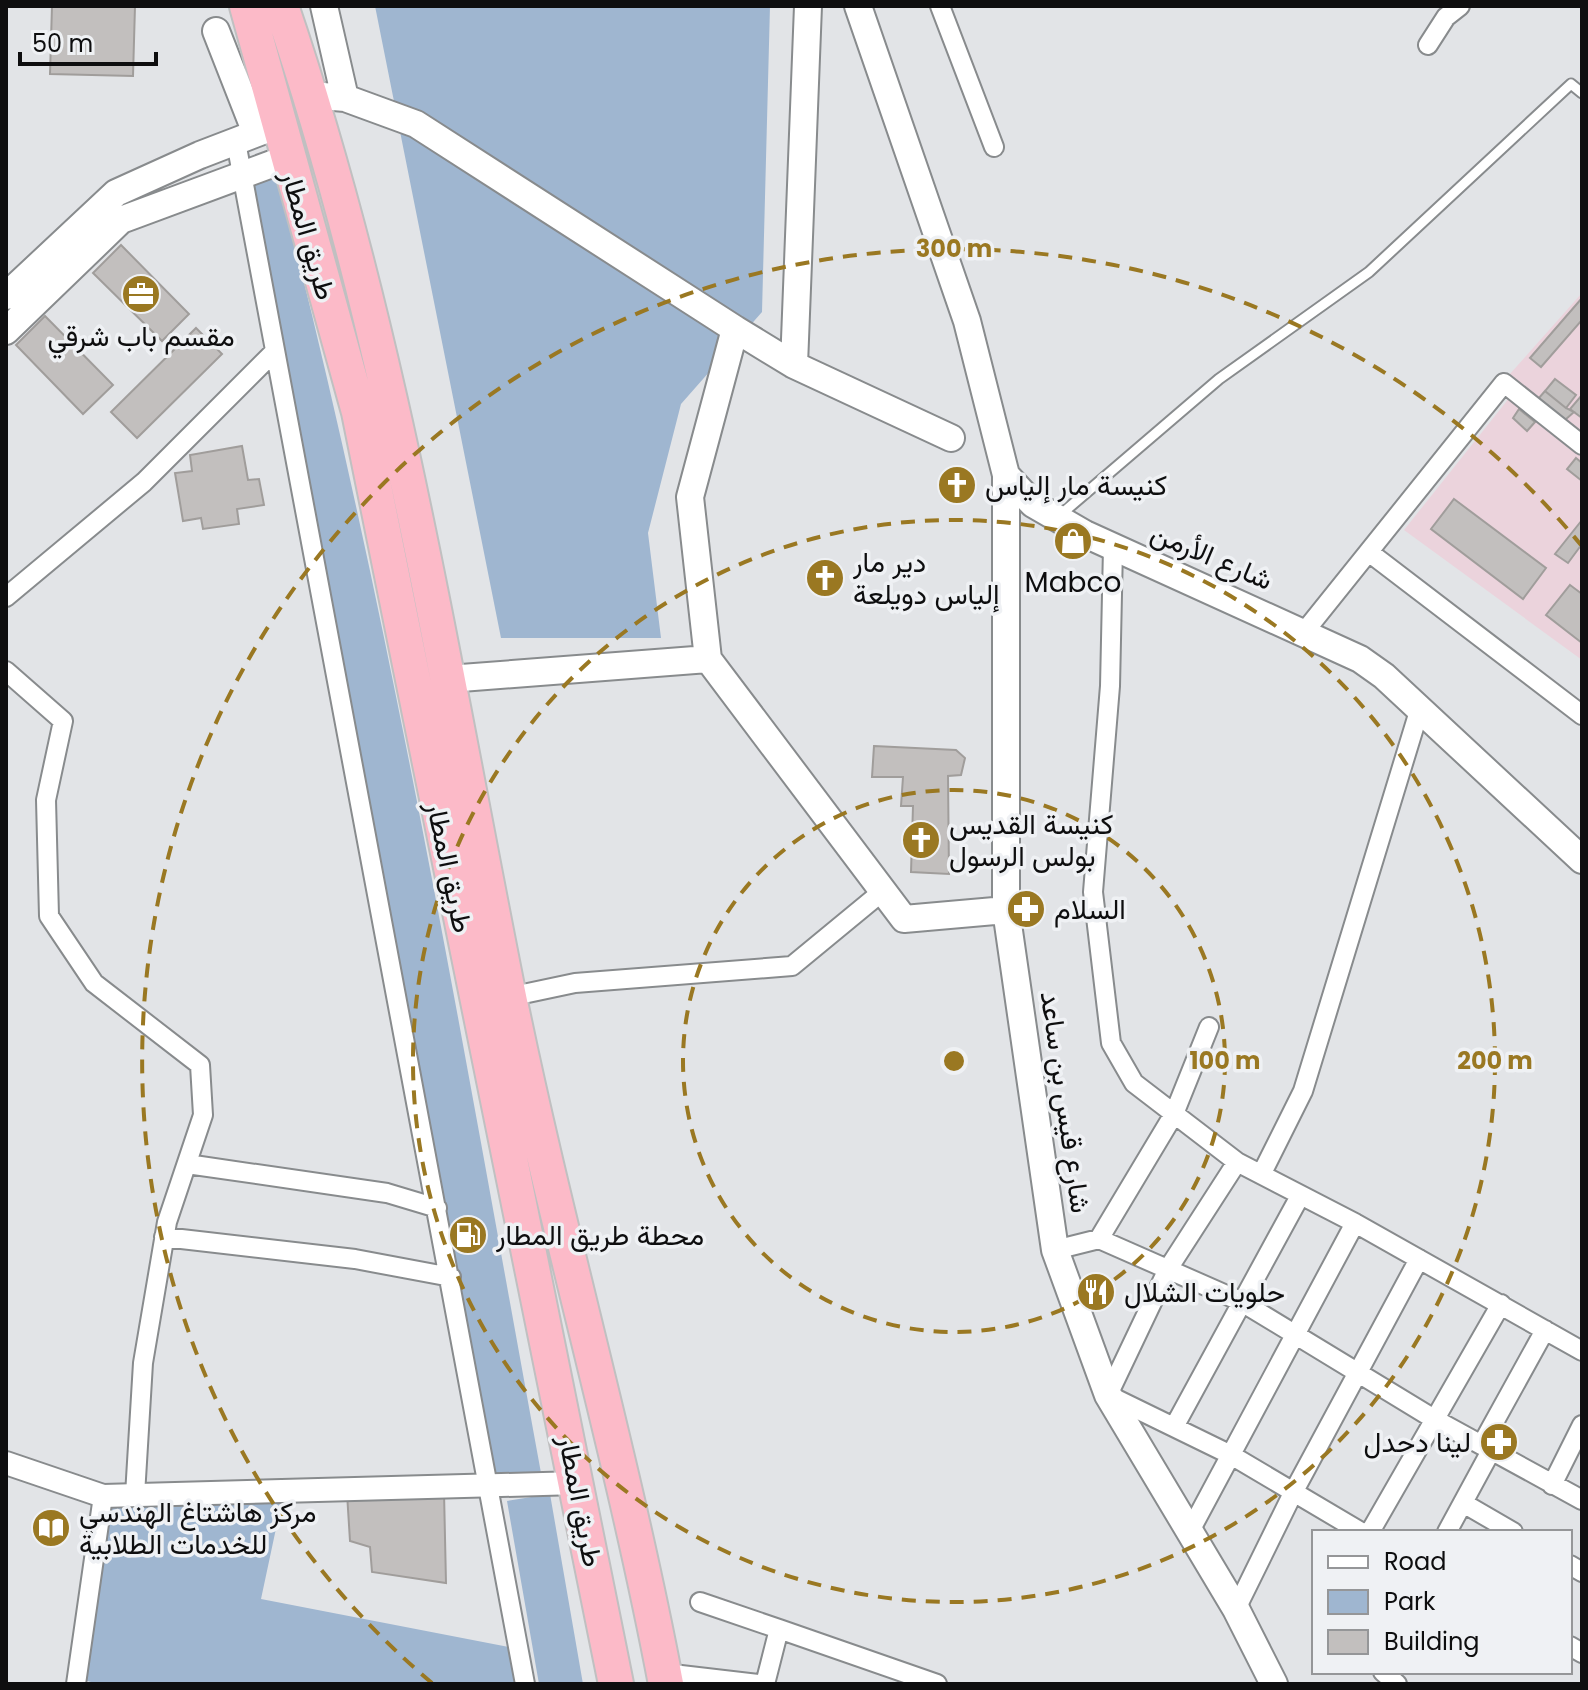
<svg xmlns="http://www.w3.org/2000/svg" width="1588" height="1690" viewBox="0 0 1588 1690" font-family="Poppins,Vazirmatn,sans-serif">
<rect width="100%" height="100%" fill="#e2e4e7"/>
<path fill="#ebd3dc" d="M1582 293V433L1509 375Z
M1510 397 1582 454V660L1404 530Z"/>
<path fill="#9fb6d0" d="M375 6H770L762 312 681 404 648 533 661 638H501Z
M274 164C388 598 462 1043 543 1484L490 1486 243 176Z
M284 1491 261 1599 519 1649 525 1684H98L77 1678 103 1496Z
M550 1494 583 1684H539L507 1501Z"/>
<path fill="#c2bfbe" stroke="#a09d9b" stroke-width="2" d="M52 6H135L133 76 50 74Z
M121 245 189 314 162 341 93 273Z
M1582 298V320L1541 367 1530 358Z
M45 316 113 385 83 414 16 345Z
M196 328 222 354 137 438 111 412Z
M1555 379 1576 395 1566 408 1545 391Z
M1545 391 1566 408 1574 412 1565 420 1538 399Z
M1582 395V418L1570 409Z
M1519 409 1535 422 1527 431 1513 418Z
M242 446 248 480 259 479 264 505 237 509 239 524 203 529 201 518 183 521 175 473 192 471 190 455Z
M1576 458 1582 463V481L1567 469Z
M1454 499 1546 568 1523 599 1431 529Z
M1582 520V544L1568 563 1555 554Z
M1570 585 1582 594V643L1546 615Z
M874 746 956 750 965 758 961 775 948 776 949 874 911 872 913 806H901L903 777H872Z
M444 1492 446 1583 372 1572 370 1547 350 1541 347 1493Z"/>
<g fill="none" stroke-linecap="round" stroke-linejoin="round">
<g stroke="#888b8d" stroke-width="13">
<path id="service" d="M1059 516 1219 379 1369 272 1571 84 1582 93"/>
</g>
<g stroke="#888b8d" stroke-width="22">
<path id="minor" d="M940 6 994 147
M1428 45 1446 17 1460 6
M236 142 525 1684
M1113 548 1110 686 1093 892 1111 1043 1134 1083 1237 1162 1355 1223 1582 1351
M1370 553 1582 715
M6 597 144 482 275 351
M1305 631 1504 383 1582 445
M6 671 63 721 46 800 49 916 94 983 200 1065 203 1115 167 1222 143 1363 135 1495
M509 997 575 983 792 966 883 891
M1237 1162 1168 1269 1108 1395 1231 1455 1361 1532
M187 1164 387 1193 437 1208
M1262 1173 1303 1091 1420 708
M164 1237 355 1259 451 1277
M1099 1239 1174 1114 1209 1027
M1055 1250 1099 1239 1240 1301 1434 1419 1582 1500
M1174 1427 1300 1196
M1482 1444 1545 1330
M1552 1485 1582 1425
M1463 1503 1513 1532
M1190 1531 1355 1223
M1370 1532 1501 1304
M1447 1532 1492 1449
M1570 1565 1582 1572
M700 1602 779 1629
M1236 1609 1294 1491 1419 1259
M1570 1646 1582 1653
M1383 1672 1397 1684
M664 1673 758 1684
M76 1684 103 1496
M765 1684 779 1629 937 1684"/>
</g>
<g stroke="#888b8d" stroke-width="26">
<path id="tertiary" d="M6 1463 103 1496 578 1483"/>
</g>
<g stroke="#888b8d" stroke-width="30">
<path id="secondary" d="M324 6 345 98
M808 6 794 365 735 329 690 497 708 659 904 919 1006 910
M858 6 967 321 1006 475 1033 504 1085 534 1360 659 1384 676 1582 860
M216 31 256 133
M311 95 345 98 416 124 735 329
M6 296 116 193 200 155 278 125
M6 331 121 220 288 158
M794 365 951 438
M1006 475V910L1055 1250 1108 1395 1236 1609 1274 1684
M448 679 708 659"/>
</g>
<g stroke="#c0c0c1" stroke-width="38">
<path id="motorway" d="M247 6 359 412 616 1684
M281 6C390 326 442 661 508 992 555 1224 622 1452 666 1684"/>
</g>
<use href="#service" stroke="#fff" stroke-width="9"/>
<use href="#minor" stroke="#fff" stroke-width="18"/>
<use href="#tertiary" stroke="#fff" stroke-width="22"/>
<use href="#secondary" stroke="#fff" stroke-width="26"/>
<use href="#motorway" stroke="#fcbac8" stroke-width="34"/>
</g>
<g fill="none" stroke="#9a7822" stroke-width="4" stroke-dasharray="14 10">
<circle cx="954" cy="1061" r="271"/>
<circle cx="954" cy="1061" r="541"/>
<path d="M432 1683A812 812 0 1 1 1581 545"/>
</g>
<defs>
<g id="office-disc" transform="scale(2)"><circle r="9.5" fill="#9a7822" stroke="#eff1f4"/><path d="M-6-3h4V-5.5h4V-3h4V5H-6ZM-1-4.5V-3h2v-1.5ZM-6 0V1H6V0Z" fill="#fff"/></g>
<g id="church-disc" transform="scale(2)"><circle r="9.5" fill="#9a7822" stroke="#eff1f4"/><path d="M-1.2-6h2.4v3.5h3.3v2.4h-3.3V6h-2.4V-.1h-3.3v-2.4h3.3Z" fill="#fff"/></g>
<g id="shop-disc" transform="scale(2)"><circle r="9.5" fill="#9a7822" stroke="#eff1f4"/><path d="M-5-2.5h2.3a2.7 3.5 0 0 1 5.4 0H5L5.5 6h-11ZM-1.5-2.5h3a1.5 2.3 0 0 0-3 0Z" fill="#fff"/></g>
<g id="pharmacy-disc" transform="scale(2)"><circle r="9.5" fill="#9a7822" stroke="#eff1f4"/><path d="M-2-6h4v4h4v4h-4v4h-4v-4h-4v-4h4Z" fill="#fff"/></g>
<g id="fuel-disc" transform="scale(2)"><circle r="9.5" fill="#9a7822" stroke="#eff1f4"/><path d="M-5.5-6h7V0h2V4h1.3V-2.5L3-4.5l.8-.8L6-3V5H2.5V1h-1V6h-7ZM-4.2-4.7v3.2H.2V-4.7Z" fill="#fff"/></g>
<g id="restaurant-disc" transform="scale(2)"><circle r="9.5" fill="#9a7822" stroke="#eff1f4"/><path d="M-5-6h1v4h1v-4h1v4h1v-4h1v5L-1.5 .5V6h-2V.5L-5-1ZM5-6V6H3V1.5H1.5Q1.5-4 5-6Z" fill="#fff"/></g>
<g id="library-disc" transform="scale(2)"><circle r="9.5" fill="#9a7822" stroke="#eff1f4"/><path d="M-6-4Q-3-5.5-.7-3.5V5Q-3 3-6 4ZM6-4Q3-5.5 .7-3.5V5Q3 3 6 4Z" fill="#fff"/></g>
</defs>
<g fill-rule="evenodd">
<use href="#office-disc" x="141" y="294"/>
<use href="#church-disc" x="957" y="485"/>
<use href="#shop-disc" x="1073" y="541"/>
<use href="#church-disc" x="825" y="578"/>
<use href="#church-disc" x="921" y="840"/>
<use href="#pharmacy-disc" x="1026" y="909"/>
<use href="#fuel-disc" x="468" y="1235"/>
<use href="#restaurant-disc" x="1096" y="1292"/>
<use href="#pharmacy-disc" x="1499" y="1442"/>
<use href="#library-disc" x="51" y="1528"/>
</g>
<g text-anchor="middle" stroke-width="7" stroke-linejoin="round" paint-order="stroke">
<g font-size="28" fill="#0e0e0f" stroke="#eff1f4">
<text transform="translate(309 235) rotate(74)" y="10">طريق المطار</text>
<text transform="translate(1212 556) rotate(23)" y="10">شارع الأرمن</text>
<text transform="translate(450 867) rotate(78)" y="10">طريق المطار</text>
<text transform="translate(1066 1102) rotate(82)" y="10">شارع قيس بن ساعد</text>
<text transform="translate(581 1501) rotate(79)" y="10">طريق المطار</text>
</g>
<g font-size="28" fill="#0e0e0f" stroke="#eff1f4" text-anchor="start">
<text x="141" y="346" text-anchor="middle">مقسم باب شرقي</text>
<text x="985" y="495">كنيسة مار إلياس</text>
<text x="853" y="572">دير مار<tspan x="853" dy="32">إلياس دويلعة</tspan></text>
<text x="1073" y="592" text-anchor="middle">Mabco</text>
<text x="949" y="834">كنيسة القديس<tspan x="949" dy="32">بولس الرسول</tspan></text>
<text x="1054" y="919">السلام</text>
<text x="496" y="1245">محطة طريق المطار</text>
<text x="1124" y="1302">حلويات الشلال</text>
<text x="1471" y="1452" text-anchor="end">لينا دحدل</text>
<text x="79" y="1522">مركز هاشتاغ الهندسي<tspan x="79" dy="32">للخدمات الطلابية</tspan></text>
</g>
</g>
<circle cx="954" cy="1061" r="12" fill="#9a7822" stroke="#eff1f4" stroke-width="4"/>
<g font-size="24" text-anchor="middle" font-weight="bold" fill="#9a7822" stroke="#eff1f4" stroke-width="7" stroke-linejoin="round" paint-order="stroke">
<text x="954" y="257">300 m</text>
<text x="1225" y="1069">100 m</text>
<text x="1495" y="1069">200 m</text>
</g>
<rect width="1588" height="1690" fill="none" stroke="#0e0e0f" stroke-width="16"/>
<rect x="1312" y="1530" width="260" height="144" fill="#eff1f4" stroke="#959698" stroke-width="2"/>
<rect x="1328" y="1556" width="40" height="12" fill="#ffffff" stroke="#959698" stroke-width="2"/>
<text x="1384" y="1570" font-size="24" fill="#0e0e0f">Road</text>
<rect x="1328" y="1590" width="40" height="24" fill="#9fb6d0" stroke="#959698" stroke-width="2"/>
<text x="1384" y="1610" font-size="24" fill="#0e0e0f">Park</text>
<rect x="1328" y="1630" width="40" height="24" fill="#c2bfbe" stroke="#959698" stroke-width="2"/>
<text x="1384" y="1650" font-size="24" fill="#0e0e0f">Building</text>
<path d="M20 52v12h136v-12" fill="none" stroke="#0e0e0f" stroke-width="4"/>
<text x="32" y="52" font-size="24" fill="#0e0e0f" stroke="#eff1f4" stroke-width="6" paint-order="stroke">50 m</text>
</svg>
